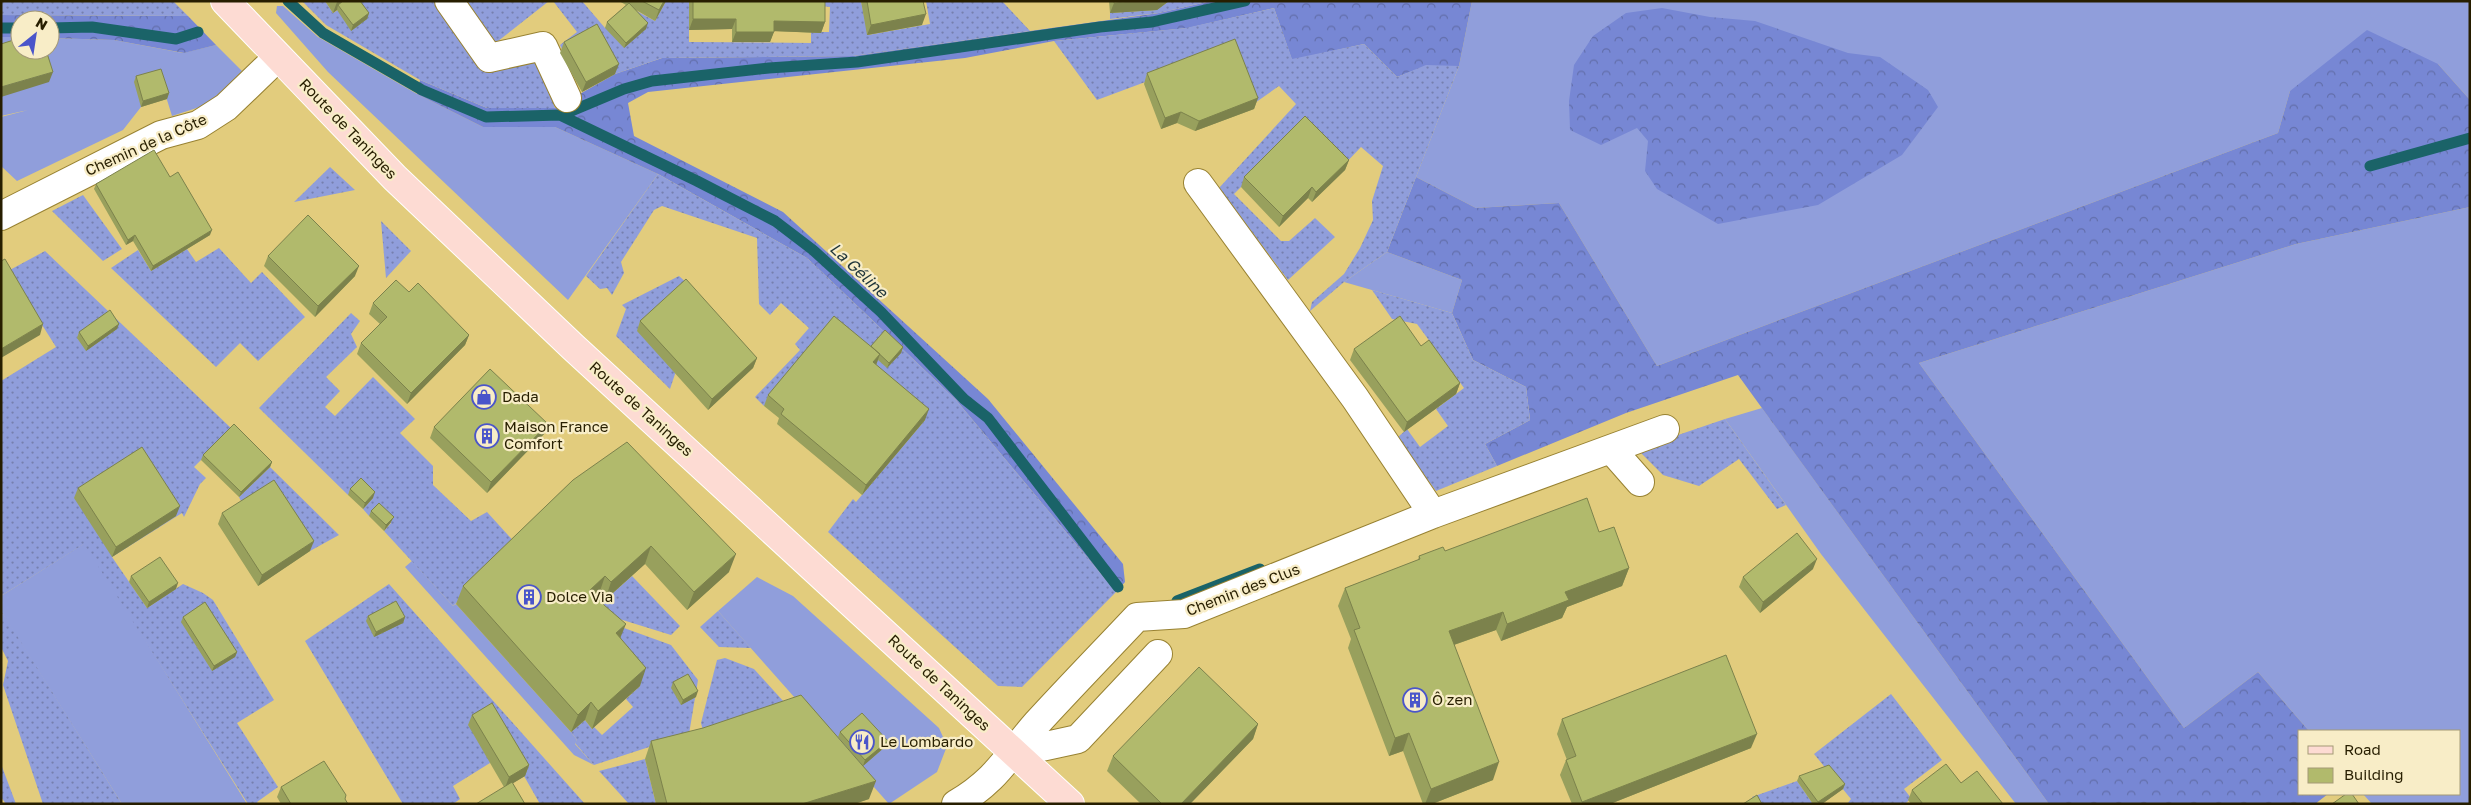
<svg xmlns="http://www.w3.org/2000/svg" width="2471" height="805" viewBox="0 0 2471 805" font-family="'Golos Text',sans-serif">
<defs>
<pattern id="forest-crowns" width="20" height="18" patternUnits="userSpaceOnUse" patternTransform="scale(1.25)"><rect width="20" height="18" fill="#7787d4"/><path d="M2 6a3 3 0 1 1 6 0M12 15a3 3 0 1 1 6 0" fill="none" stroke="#626eaa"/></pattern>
<pattern id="garden-dots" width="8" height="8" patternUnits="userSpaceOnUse" patternTransform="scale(1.25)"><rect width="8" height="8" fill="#909edb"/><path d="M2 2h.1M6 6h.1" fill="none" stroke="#7680af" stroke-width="1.8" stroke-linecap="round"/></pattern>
</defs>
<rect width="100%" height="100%" fill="#e2cc7d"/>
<path fill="#909edb" d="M1472 1H2470V100L2438 64 2290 91 2278 133 1657 366 1559 203 1476 208 1416 177 1459 66Z
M277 6H283L318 37 417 94 483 127H555L658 174 568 300 328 72 276 13Z
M1 37H20V50H50V38L114 40 183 53 216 45 242 71 221 96 206 105 172 116 159 74 141 107 123 130 17 181 1 166V117L28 110 1 116Z
M2470 207V804H2372L2363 794H2460V731H2309L2258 672 2184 728 1919 363 2296 244Z
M1387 252 1462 280 1452 313 1344 282Z
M1762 408 2049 804H2016L1821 554 1725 419Z
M85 543 247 804H122L1 611V596Z
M412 561 453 606 456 604 571 732 577 740 575 744 594 765 574 755 405 567Z
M757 577 793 596 939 728 947 746 937 772 889 804 718 611Z"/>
<path fill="url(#forest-crowns)" d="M1211 1H1472L1459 66H1426L1397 77 1364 44 1292 60 1274 8 1188 28 1054 41 965 58 648 92 628 103 634 136 783 212 988 399 1123 564 1125 582 1116 592 956 400 807 258 658 174 555 127H483L417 94 420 80 487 108H555L615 74 662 58 853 56 1159 13Z
M1662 8 1710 17 1755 21 1848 53 1880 57 1928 90 1938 107 1902 155 1818 205 1718 224 1657 189 1645 171 1648 141 1637 128 1601 145 1570 130 1569 101 1574 65 1593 36 1626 13Z
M1 15 188 16 216 45 184 53 114 40 50 38V20H20V37H1Z
M2367 30 2438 64 2470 100V207L2296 244 1919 363 2184 728 2258 672 2309 731H2300V794H2328L2315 804H2049L1738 375 1626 413 1497 466 1485 444 1530 420 1526 387 1473 360 1452 313 1462 280 1387 252 1416 177 1476 208 1559 203 1657 366 2278 133 2290 91Z"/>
<path fill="url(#garden-dots)" d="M1 1H173L188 16 1 15Z
M302 1H325L333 13 354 1H435L488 70 540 62 555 108H487L420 80 326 25Z
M462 1H549L493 45Z
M553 1H582L605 28 629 7 655 21 666 1H689V42L811 43V32H829L830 7 821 6 822 1H861L868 35 930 24 926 1H1002L1030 31 853 56 662 58 615 74 593 35 563 51 560 45 577 32Z
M1169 1H1211L1159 13 1110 19V13L1156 10Z
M1274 8 1292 59 1364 44 1397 77 1426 65 1459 66 1387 252 1344 282 1310 311 1312 302 1344 274 1360 248 1373 220 1372 201 1383 166 1361 147 1342 167 1301 127 1234 194 1281 241H1289L1315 218 1335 237 1288 280 1219 188 1296 104 1279 86 1252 105 1231 50 1097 100 1054 41 1186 28Z
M330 167 355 190 294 202Z
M658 174 807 258 956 400 1116 592 1022 687 998 686 828 532 853 499 856 502 925 420 831 327 764 406 755 397 800 350 795 344 809 328 781 303 770 315 759 304 757 238 662 206 654 210 621 262 624 273 612 295 607 288 600 289 586 276Z
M83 195 122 249 103 261 52 211Z
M381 221 411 251 386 278Z
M219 248 251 283 262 272 305 317 258 361 240 343 216 367 111 268 138 250 151 271 187 249 196 262Z
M45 251 232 429 194 467 206 478 200 484 184 517 182 513 112 557 147 608 183 584 203 593 213 600 274 700 237 723 278 787 257 802 258 804H248L84 544 1 596V381L56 347 8 271Z
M679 276 689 285 675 374 670 389 616 336 626 309 622 305Z
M1372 290 1452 313 1473 360 1526 387 1530 420 1485 444 1497 466 1436 491 1397 438 1407 429 1420 447 1448 426 1436 409 1464 388 1417 324 1392 319Z
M351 313 360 321 351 334 357 347 326 377 340 391 325 407 335 416 373 377 415 419 400 433 433 466V485L471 521 487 512 518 546 453 606 384 531 391 523 377 508 369 516 363 509 373 498 359 484 348 495 259 408Z
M1725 419 1786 505 1777 509 1739 459 1699 486 1663 475 1637 449Z
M270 467 339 535 310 551 244 507 239 497Z
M632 576 680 626 671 635 584 608 599 594 605 600Z
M389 584 585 804H540L488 713 490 763 453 786 460 799 453 804H403L305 641Z
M1 611 8 621 122 804H43L3 685 8 661 1 647Z
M718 611 751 648 719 647 700 627Z
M602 620 671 645 698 680 689 734 594 765 575 743 577 740 571 732 585 720 592 729 594 727 602 735 633 707 626 699 640 686Z
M725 658 754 669 794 713 706 742 701 723 717 660Z
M1891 694 1942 760 1904 789 1911 798 1905 804H1847L1851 799 1814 754Z
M645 759 656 804H629L599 771Z
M1 764 16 804H6L1 797Z
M1797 781 1813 804H1757L1752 797Z"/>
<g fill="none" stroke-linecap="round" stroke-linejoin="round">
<path stroke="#1a6368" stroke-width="11" d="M288 1 323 33 422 90 486 117 560 115 697 181 775 221 813 250 881 312 964 399 988 418 1118 587
M1 28H20
M50 28 92 27 176 39 198 32
M562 115 624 89 652 81 769 68 857 62 1100 27 1152 22 1245 1
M2370 166 2470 138
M1177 601 1260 569"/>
<g stroke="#988232" stroke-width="30">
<path id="minor" d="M449 1 489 58 543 46 567 98
M1198 183 1355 398 1433 514
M1 216 161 135 198 125 226 107 278 57
M1611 449 1640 482
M1014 753 1078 739 1158 654
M956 804C997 780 1007 757 1037 723 1070 687 1104 652 1137 617L1184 614 1433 514 1665 429"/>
</g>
<g stroke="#fff" stroke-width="30">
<path id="major" d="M225 1 395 178 573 347 1070 804"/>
</g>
<use href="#minor" stroke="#fff" stroke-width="28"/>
<use href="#major" stroke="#fddbd3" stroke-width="28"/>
</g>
<path fill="#98a05d" d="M325 1H360L369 13 367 19 351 31 337 10 333 13Z
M619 1H666L655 21 636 10 646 29 624 48 605 28 607 22 626 5Z
M689 1H825V22L821 33 774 31 770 42H732V29L689 30Z
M861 1H923L922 25 867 35Z
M1109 1H1169L1157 10 1110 13Z
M564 42 615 74 582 92 560 53Z
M1147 73 1258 98 1254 109 1195 131 1177 123 1161 129 1144 84Z
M136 76 169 93 167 99 141 107 134 82Z
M1349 160 1345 170 1312 202 1308 198 1279 227 1241 187 1244 177Z
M170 177 210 235 151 271 133 241 126 245 94 189 96 184Z
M268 256 355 276 315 317 264 266Z
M409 292 469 335 465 345 407 404 357 354 361 343 380 324 369 314 373 303Z
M640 321 757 358 753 368 708 410 637 331Z
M117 329 86 351 77 338 79 332Z
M871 346 903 347 901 353 887 368 878 360 876 365 925 420 862 495 777 424 779 418 764 406 768 395Z
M1421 346 1460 383 1456 394 1404 432 1350 360 1354 349Z
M548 424 544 434 487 493 430 438 434 427Z
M203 455 272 462 270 467 239 497 201 460Z
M573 480 729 572 687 610 645 564 605 600 599 594 596 596 621 638 640 686 592 729 585 720 571 732 456 604 463 586Z
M78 488 176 516 112 557 74 498Z
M350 489 373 498 363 509 348 495Z
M371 511 391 522 384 531 369 516Z
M222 513 310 551 258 586 218 524Z
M1599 532 1629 568 1622 586 1567 607 1562 618 1501 641 1496 630 1454 645 1493 780 1432 804H1423L1403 751 1389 756 1348 648 1351 639 1338 606 1345 588 1418 560 1419 556 1445 551Z
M1813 569 1760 613 1739 587 1743 577Z
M131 576 176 589 147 608 129 582Z
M368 616 405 617 403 623 374 637 366 621Z
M183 617 237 652 235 657 212 671 181 622Z
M673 682 696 697 681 705 671 688Z
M472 715 529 765 525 776 513 783 504 787 468 725Z
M1562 719 1751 748 1610 804H1572L1560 775 1566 760H1567L1557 734Z
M1258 724 1253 739 1190 804H1141L1107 771 1113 756Z
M840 732 886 746 863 766 838 737Z
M651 741 869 799 854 804H656L645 759Z
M1799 776 1845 784 1843 789 1822 804H1813L1797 781Z
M1961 783 2003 804H1911L1908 800 1912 790Z
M281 787 348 804H281L277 797Z"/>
<path fill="#7c824c" d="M339 1H349L338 5 337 10 333 13 337 2Z
M664 1H666L655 21 659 10Z
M1138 1H1169L1157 10 1110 13 1114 3Z
M369 13 367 19 351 31 353 25Z
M926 14 922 25 867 35 871 25Z
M693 19H736L732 29 689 30Z
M774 21 825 22 821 33 771 31Z
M648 23 646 29 624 48 626 43Z
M736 32H774L770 42H732Z
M619 64 615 74 582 92 586 82Z
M53 72 49 82 1 97V87Z
M169 93 167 99 141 107 143 101Z
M1258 98 1254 109 1195 131 1199 121Z
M1181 112 1177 123 1161 129 1165 118Z
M1349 160 1345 170 1312 202 1316 192Z
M1312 187 1308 198 1279 227 1283 216Z
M212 230 210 235 151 271 153 266Z
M135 235 133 241 126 245 128 240Z
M359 266 355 276 315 317 318 306Z
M43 324 40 335 1 358V349Z
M119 324 117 329 86 351 88 346Z
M469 335 465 345 407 404 411 393Z
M903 347 901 353 887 368 889 363Z
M880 354 876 365 873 362Z
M757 358 753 368 708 410 712 399Z
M1460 383 1456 394 1404 432 1407 422Z
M929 409 925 420 862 495 866 485Z
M548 424 544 434 487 493 491 482Z
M272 462 270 467 239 497 241 492Z
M375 492 373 498 363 509 365 503Z
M180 506 176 516 112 557 116 547Z
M394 517 391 522 384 531 386 525Z
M314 541 310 551 258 586 262 575Z
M651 546 645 564 605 600 611 582Z
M736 554 729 572 687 610 694 592Z
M1817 559 1813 569 1760 613 1763 602Z
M1629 568 1622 586 1567 607 1562 618 1501 641 1507 624 1565 592Z
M605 576 599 594 584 608 590 590Z
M178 583 176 589 147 608 149 602Z
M1503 612 1496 630 1442 649 1449 631Z
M405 617 403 623 374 637 376 632Z
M626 624 619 641 616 633Z
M237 652 235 657 212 671 214 666Z
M646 668 640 686 592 729 598 711Z
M698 691 696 697 681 705 683 700Z
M591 702 585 720 571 732 578 715Z
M1258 724 1253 739 1190 804H1181Z
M1409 733 1403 751 1389 756 1395 738Z
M1757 734 1751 748 1610 804H1582V802Z
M888 741 886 746 863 766 865 760Z
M1499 762 1493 780 1432 804H1425L1431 789Z
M529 765 525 776 505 788 509 777Z
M876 781 869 799 854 804H802Z
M1845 784 1843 789 1822 804H1818V802Z"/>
<path fill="#b1ba6c" stroke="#7c824c" d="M343 1H360L369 13 353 25 338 5Z
M642 1H664L659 10Z
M693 1H825V22L774 21V32H736V19H693Z
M867 1H923L926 14 871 25Z
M1114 1H1138L1114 3Z
M629 3 648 23 626 43 607 22Z
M597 24 619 64 586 82 564 42Z
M20 38V50H46L53 72 1 87V44Z
M1235 39 1258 98 1199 121 1181 112 1165 118 1147 73Z
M161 69 169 93 143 101 136 76Z
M1305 116 1349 160 1316 192 1312 187 1283 216 1244 177Z
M154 150 170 177 178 172 212 230 153 266 135 235 128 240 96 184Z
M308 215 359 266 318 306 268 256Z
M5 259 43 324 1 349V261Z
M686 279 757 358 712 399 640 321Z
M396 280 409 292 418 283 469 335 411 393 361 343 387 317 373 303Z
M110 310 119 324 88 346 79 332Z
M834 316 880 354 873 362 929 409 866 485 781 414 784 409 768 395Z
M1400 316 1421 346 1429 340 1460 383 1407 422 1354 349Z
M885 330 903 347 889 363 871 346Z
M490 369 548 424 491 482 434 427Z
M234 424 272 462 241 492 203 455Z
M627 442 736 554 694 592 651 546 611 582 605 576 590 590 604 605 626 624 616 633 646 668 598 711 591 702 578 715 463 586 573 480Z
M142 447 180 506 116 547 78 488Z
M361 478 375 492 365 503 350 489Z
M274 480 314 541 262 575 222 513Z
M1587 498 1599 532 1614 527 1629 568 1565 592 1569 600 1507 624 1503 612 1449 631 1499 762 1431 789 1409 733 1395 738 1354 630 1360 628 1345 588 1420 559 1419 556 1443 547 1445 551Z
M379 503 394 517 386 525 371 511Z
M1797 533 1817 559 1763 602 1743 577Z
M160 557 178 583 149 602 131 576Z
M396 601 405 617 376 632 368 616Z
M205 602 237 652 214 666 183 617Z
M1726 655 1757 734 1582 802 1566 760 1576 756 1562 719Z
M1199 667 1258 724 1181 804H1162L1113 756Z
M688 674 698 691 683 700 673 682Z
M801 695 876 781 802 804H702L701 803 699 804H667L651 741 703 728Z
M492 703 529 765 509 777 472 715Z
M862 713 888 741 865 760 840 732Z
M324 761 346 795 345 799 348 804H291L281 787Z
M1946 764 1961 783 1977 771 2003 804H1923L1912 790Z
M1829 765 1845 784 1818 802 1799 776Z
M512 782 525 804H476Z
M2346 794H2352L2359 804H2332Z
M1757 795 1762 804H1743Z"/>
<defs>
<g id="shop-ring" transform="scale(1.25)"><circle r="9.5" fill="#f8edc7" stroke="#4a55ca" stroke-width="1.5"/><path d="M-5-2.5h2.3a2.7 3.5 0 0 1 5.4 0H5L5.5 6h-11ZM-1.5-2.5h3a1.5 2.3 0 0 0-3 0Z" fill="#4a55ca"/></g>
<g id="building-ring" transform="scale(1.25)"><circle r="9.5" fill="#f8edc7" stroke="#4a55ca" stroke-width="1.5"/><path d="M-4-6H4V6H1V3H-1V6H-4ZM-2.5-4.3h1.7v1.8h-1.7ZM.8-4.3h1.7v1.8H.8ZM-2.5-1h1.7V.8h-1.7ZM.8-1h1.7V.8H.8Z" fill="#4a55ca"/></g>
<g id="restaurant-ring" transform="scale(1.25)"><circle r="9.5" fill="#f8edc7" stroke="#4a55ca" stroke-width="1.5"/><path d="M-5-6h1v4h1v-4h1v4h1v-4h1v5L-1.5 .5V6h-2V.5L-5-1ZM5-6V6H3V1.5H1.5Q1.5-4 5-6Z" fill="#4a55ca"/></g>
</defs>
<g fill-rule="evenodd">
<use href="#shop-ring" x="484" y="397"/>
<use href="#building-ring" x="487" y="436"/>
<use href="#building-ring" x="529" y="597"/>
<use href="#building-ring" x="1415" y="700"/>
<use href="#restaurant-ring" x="862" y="742"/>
</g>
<g text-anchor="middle" stroke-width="4.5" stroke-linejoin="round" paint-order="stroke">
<g font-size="15" fill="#271e00" stroke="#f8edc7">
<text transform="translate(348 129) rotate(46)" y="5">Route de Taninges</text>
<text transform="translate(146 145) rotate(-24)" y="5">Chemin de la Côte</text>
<text transform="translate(641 409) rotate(42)" y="5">Route de Taninges</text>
<text transform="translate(1243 590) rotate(-21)" y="5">Chemin des Clus</text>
<text transform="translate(939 683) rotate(43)" y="5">Route de Taninges</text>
</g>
<g font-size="15" fill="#271e00" stroke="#f8edc7" text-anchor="start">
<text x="502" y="402">Dada</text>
<text x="504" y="432">Maison France<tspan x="504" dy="17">Comfort</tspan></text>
<text x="546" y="602">Dolce Via</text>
<text x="1432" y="705">Ô zen</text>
<text x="880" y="747">Le Lombardo</text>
</g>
<g font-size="16" font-style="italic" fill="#1f353a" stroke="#f8edc7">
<text transform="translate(859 270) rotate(43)" y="6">La Géline</text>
</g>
</g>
<rect width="2471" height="805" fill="none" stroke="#271e00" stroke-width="5"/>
<rect x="2298" y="730" width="162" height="65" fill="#f8edc7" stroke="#a49a77"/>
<rect x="2308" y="746" width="25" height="8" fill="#fddbd3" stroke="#a49a77"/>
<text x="2344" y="755" font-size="15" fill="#271e00">Road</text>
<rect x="2308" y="768" width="25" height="15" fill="#b1ba6c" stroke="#a49a77"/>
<text x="2344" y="780" font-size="15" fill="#271e00">Building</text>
<g transform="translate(35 35) rotate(30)"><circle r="24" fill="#f8edc7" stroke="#a49a77"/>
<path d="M0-4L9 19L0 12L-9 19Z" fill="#4a55ca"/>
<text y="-8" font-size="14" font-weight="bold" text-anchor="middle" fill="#271e00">N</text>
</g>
</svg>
